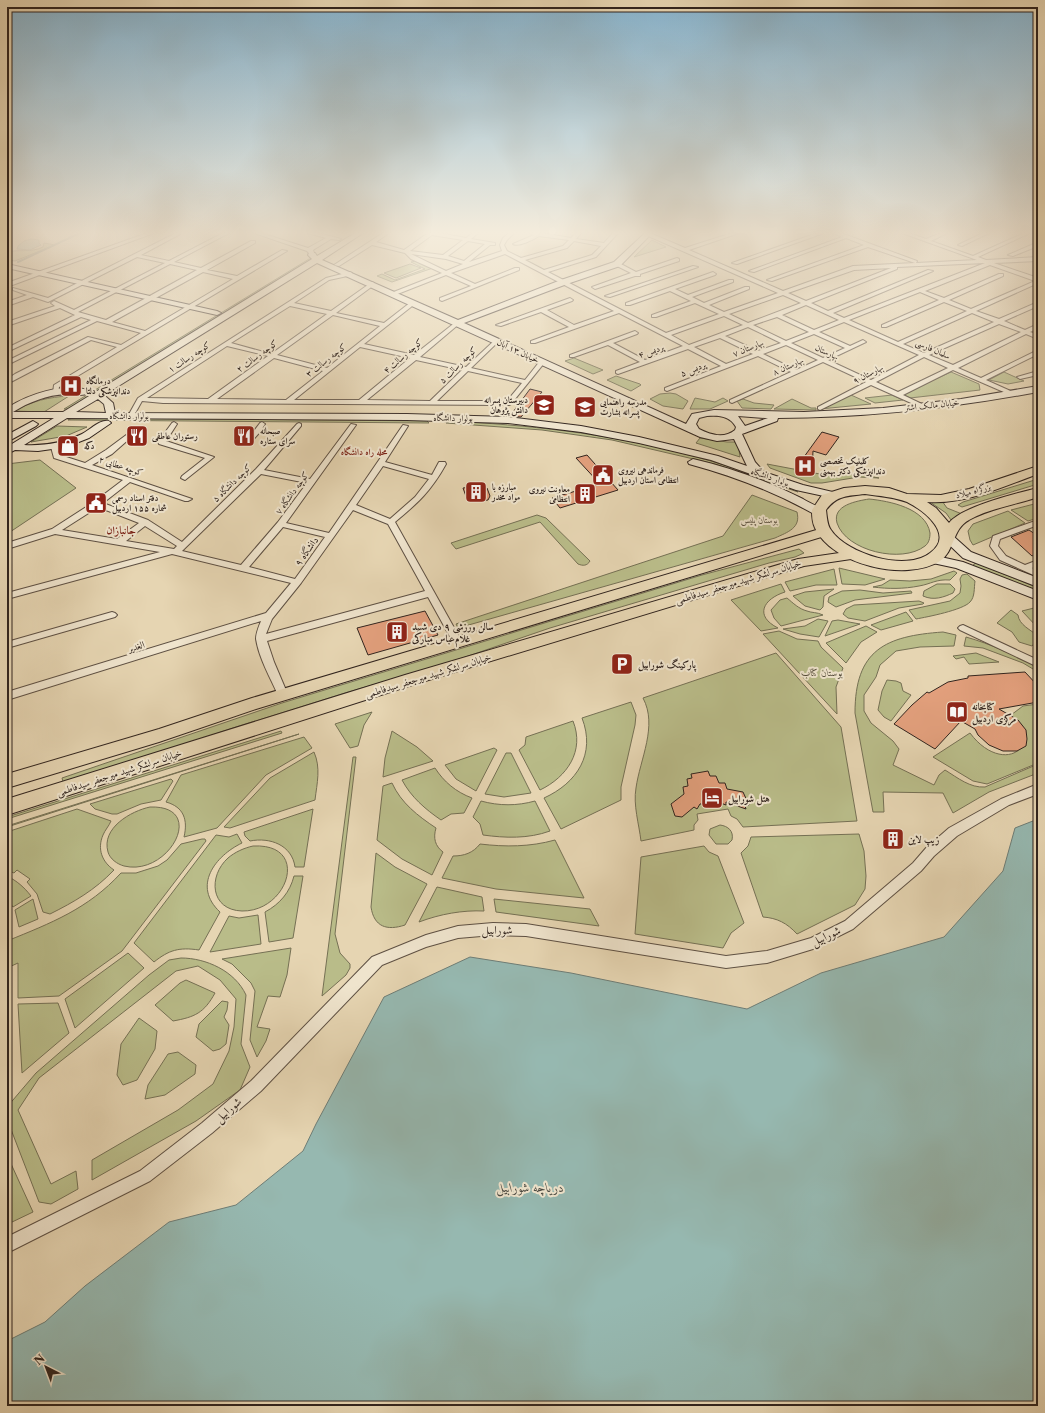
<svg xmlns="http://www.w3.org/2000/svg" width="1045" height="1413" viewBox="0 0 1045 1413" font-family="'Libre Caslon Text',Amiri,serif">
<rect width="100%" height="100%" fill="#e6d5b2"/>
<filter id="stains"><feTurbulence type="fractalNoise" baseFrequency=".005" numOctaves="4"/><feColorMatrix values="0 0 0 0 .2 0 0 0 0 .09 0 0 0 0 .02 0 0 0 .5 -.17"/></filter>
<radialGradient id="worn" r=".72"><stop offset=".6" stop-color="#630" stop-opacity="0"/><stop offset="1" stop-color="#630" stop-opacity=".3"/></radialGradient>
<path fill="#b9bc89" stroke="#757054" d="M652 240 666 247 634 257Z
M44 243 55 245 15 261 7 260V252C19 249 31 253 43 247Z
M309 259H312L68 409H64Z
M416 261 433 268 392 282 377 276 382 274 395 280 425 269 411 262Z
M410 264 421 268 396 278 384 273Z
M574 358 603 370 593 374 565 361Z
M951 372 979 384 980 390 910 398 902 394Z
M1004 372 1024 381 1008 384 989 380Z
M616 376 640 384 641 385 631 391 607 380Z
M670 393 676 394 688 401 683 409 663 406 650 399 660 394Z
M851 395 871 404 820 409Z
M892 395 903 400 875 403 865 398Z
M69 396 44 412 14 411C32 401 49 397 69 396Z
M695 398 715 402 723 398 728 401 710 409H690Z
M743 399 754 403 774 405 771 409 742 408 737 401Z
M792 399 811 408H816V410L774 409Z
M72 418 427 421 429 423 68 420Z
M449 421C527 425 605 433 681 453 719 462 756 476 794 489L798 492 715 464 612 440 542 430 446 423Z
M57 426 87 427 66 436 31 442Z
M700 438 727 442H738L740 457 696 443Z
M40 460 76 488 7 534V464Z
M767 464 825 475 858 474 879 478 859 477 822 483H811L770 468Z
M1038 479V484L962 507 958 505 963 502Z
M752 495 797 512C801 528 788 532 775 538L458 628 456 624 723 536Z
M869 499C889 501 926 508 930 533 930 538 929 543 925 546 902 564 846 551 837 523 832 505 857 501 869 499Z
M942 501 947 508 962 514 951 520 946 513 930 502Z
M1038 503V518L1028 521 1011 510Z
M1008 511 1025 523 973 545 970 540 968 531 973 524Z
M537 515 546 518 590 561C587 566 583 566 578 564L540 522 456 549 451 543Z
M799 549 804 553 795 557 769 563 550 628 442 665 348 692 230 729 64 785 62 778 282 703 702 575Z
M977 563 1038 588V592L973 566 974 564Z
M839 568 885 579 865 585 842 584Z
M834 569 837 585H816L790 591 785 582Z
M954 571 957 573 950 580C936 579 931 584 919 586 904 589 888 589 873 587L882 585 890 580 910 581 931 579Z
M967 574 975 581C974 588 975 597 970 602 963 610 927 617 916 619L909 610 950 601 960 593 961 586 960 579 962 575Z
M781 584 785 592C763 599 754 616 778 628L761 631 731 600Z
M937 584H950L955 589 953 593C944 597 934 601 923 596L924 591Z
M834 589 824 596 823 607 820 610 805 606 793 596 805 592Z
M860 590 883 593 911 591 912 593 855 600 836 607 828 602 829 597 842 591Z
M787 598C793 603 799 609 807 611 812 613 817 612 823 615L781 626 774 618 771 610 780 600Z
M919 601 924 603 923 604 899 608 865 621 848 618 843 614 846 609 854 605Z
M1038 607V628L1022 611Z
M1011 610 1018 615C1019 625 1031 630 1038 636V639L1032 646 1019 642 1012 632 997 623Z
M906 612 913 621 881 630 871 625Z
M818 619 828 621 819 637 800 634 783 629 805 626Z
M838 620 860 624 825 636 832 621Z
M866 626 877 632 861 642 846 663 826 643Z
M779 631 797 639 818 641 821 647 843 668 836 687 837 714 763 634Z
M943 632 956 635 954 646 920 647 896 651 880 665 876 677 864 695V711L871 723 893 741 899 749 893 765 934 785 939 775 945 770C958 778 970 788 985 787L1038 764V773L989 792 953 813 943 793 883 792 884 812H873L855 713C855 650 885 636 943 632Z
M966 637C991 644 1014 655 1038 667V672L1023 663 983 648 964 646Z
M776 653 841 727 857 821 743 827 737 819 731 816 728 809 697 814 698 820 694 825V830L641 841C639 824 633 805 636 788 640 759 658 726 643 698Z
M976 653 999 662 969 664 964 657 956 659 953 656Z
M887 680 896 681 901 683 903 691 911 695 891 721 884 717 878 710 882 691Z
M631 702 636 715 635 725 621 787V800L561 829 544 798C577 783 596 754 582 718Z
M1038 704V763L987 784 973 781 933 757 970 733C1001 775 1045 749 1011 715L1023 706Z
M372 712 364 725 358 746 350 748 335 724Z
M573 721C585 751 567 777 540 790L519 750 525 745 526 737Z
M281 731 282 733 7 819V817Z
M392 731 417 747 433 761 383 777 385 758Z
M299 734 7 827V826Z
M304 737 312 748 266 775 217 828 184 837C188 820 184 807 166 802L181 775Z
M494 748 497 750 476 791 456 779 445 765Z
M314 752C321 768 317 783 315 800L230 828 224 827 270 778Z
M506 753H511L531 793 504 797 485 794Z
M353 757H356L335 934 340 953 350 964V968L346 975 322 996Z
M435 768C444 782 456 792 472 798L464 813 451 814 441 820C425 809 411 797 402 780Z
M171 779 173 781 161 800 141 804 117 814H112L95 809 90 804Z
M392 783C401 803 418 816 436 828 433 838 435 846 443 852L432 875 402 859 377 840 383 786Z
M481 801C499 806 517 806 535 801L550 831C528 839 505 838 483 835L480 824 473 817Z
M150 807C208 805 169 877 124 866 117 864 110 859 108 852 101 828 131 811 150 807Z
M77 809 111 821C109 826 105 830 103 835 97 849 102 862 114 870 95 890 74 902 50 914L43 912 37 894 27 882 30 879 17 870 14 873 7 870V832Z
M313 809 304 867H295C292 845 270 837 250 841L245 836 244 832Z
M720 825C728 826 734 831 732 840L728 844H716L709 835 710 829Z
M237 834 242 843C215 856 192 886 220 912L199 950C179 947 169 950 154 962L134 943 216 835 229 837Z
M859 834 864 851 866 876 865 889 855 905 797 934C787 923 777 918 763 917L741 853 748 846 751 837Z
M202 839H205L206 841 122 951 59 996 18 998V963L7 968 9 960H7V941C51 923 88 909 121 873H136L158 866 167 860 181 844Z
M555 840 584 898 496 889 442 878 453 856C464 856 473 853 480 844 505 847 530 847 555 840Z
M253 846C311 843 288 912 242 911 210 910 208 876 228 858 235 852 244 848 253 846Z
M704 846 709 852 718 856 744 923 731 933 723 948 635 934 641 857Z
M376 853 395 867 427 884 405 925C387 931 374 927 371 907Z
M7 876C17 881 24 887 31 896L13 907 7 899Z
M294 876H303L293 938 269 942 265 912C280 904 290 892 294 876Z
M437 887 482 897 484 911C463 910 440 914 419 922Z
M33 899 38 919 19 927 15 910Z
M494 899 590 909 599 926 496 912Z
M258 915 261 944 210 952 229 916 239 918Z
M291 948 287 975 280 997 268 996 257 1027 270 1029 266 1041 257 1057 250 1040 255 991 251 983 232 964 222 959Z
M128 953 144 968 75 1028 65 999Z
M181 958C206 958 235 971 246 995L241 1044 250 1067 240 1090 196 1121 92 1180V1160L178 1110 213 1084 229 1051 234 1027 236 999 220 980 198 966 176 971 39 1078 18 1110 51 1184 76 1171 78 1189 51 1204 39 1202 7 1119V1107L36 1073 149 975 169 960Z
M186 980 215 993C204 1013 195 1017 173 1021L155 1005 180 983Z
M222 1001 228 1002 227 1010 224 1017 229 1025 226 1044 220 1049 213 1051 196 1037 199 1024Z
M58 1003 69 1033 22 1073 18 1004Z
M139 1018 157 1031 155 1049 137 1080 123 1085 117 1075 121 1044Z
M178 1052 196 1065 195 1074 165 1095 145 1099 148 1085 168 1054Z
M7 1155 33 1212 10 1223 7 1221Z"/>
<path fill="#96b8b0" stroke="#6e7d76" d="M31 239 39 240V243L41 245 30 250 17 249 18 246 24 241Z
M1038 819V1406H7V1341L45 1322 85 1286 169 1222 236 1205 303 1151 316 1124 384 997 470 957 571 973 747 1009 821 973 944 937 1003 871 1015 828Z"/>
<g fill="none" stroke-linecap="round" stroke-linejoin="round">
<path stroke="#6e7d76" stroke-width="2" d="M18 262 80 233"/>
</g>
<path fill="#e3a07d" stroke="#31241e" d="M530 389 542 392 521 417 510 416Z
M822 432 839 437 826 455 813 451 812 471 796 468Z
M587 455 618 490 560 508 552 498 600 484 576 458Z
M481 486 483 489 487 488 490 496 488 500 472 502 467 499 463 488Z
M1029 530 1038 536V553L1032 556 1011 537Z
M425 611 438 635 368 655 357 628Z
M1025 672 1038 686V702L999 709 1018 720 1026 730 1027 739 1026 746 1017 751H1003L989 745 978 735 975 729 961 721 935 749 894 724 912 705 927 692 929 693 948 682 968 678V676Z
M708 771 710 776H716L719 783H725L727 789 743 792 749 805 745 806 746 809 726 802V805L718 802 700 804 697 809 694 807 682 817 675 816 671 804 684 794 683 787 688 786 687 779 692 778 691 774Z
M885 830 901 835V847L885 842Z"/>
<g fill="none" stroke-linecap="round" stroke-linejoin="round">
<g stroke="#5e5043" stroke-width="2">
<path id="street" d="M147 233H154L7 287V283Z
M176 233H182L141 255 169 261 223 233H229L174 262 201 268 251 241H255V243L207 270 237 276 282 250 287 251 59 387 58 394 53 393 54 385 117 347 91 340 7 384V379L15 374 88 337 121 345 141 333 97 321 7 365V361L91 320 81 317 7 352V348L75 315 60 308 7 326V322L55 306 51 303 54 301 74 310 165 263 137 257 48 302 33 297 7 306V302L27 295 13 290V288L48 298ZM170 264 197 270 106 320 78 312ZM203 272 233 279 145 331 112 322Z
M254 233H261L308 248 326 238 308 233H318L341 239 339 240 331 239 313 250 315 255 312 257 307 251Z
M383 233H389L376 242 404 250 428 233H439L466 238 473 233H478L471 239 495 243V245H490L469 262 502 251 500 245 503 238 509 233H514L507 240 504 245 507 251 521 258 563 246 569 240 539 236C533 240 519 247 513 244L534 235 530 233H542L571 238 576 233H581L576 239 604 243 613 233H618L596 257 548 272 666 333 719 314 695 303 656 317H652V315L691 301 670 291 630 305H626V303L713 272 716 274 715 275 675 289 688 295 729 280H733V282L692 297 704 303 745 287H749V289L709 305 724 312 778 293 646 235V233H650L685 248 732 233H739L689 250 783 291 853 266 915 263 868 247 772 281 767 280 864 245 846 238 754 272 749 271 842 237 834 233H841L917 261 916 263 977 260 902 233H909L926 239 941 233H947L931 241 973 256 1024 233H1030L978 257 986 260 1038 257V261L994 263 1038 278V283L976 311 999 319 1038 302V306L1004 321 1025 330 1038 324V328L1030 332 1038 335V339L1026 334 958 368 981 378 1036 351 1038 350V354L986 380 1015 393 1016 394 1013 396 953 370 903 395 924 405V407H920L871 385 820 410 818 409V407L866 382 823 362 732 403 730 402V400L791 372 758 356 667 391 665 390V388L721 366 688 349 618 374 616 373V371L640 362 608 345 574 357H570V355L635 331 638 333 637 334 613 343 645 360 683 346 619 313 535 343H531V341L569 327 541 312 501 326 496 325 570 298 573 300 572 301 547 310 574 325 614 311 505 254 451 273 475 284 515 268H519V270L442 301 440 300V298L471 286 446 275 395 295H391V293L442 273 411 259 405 253 372 245 339 266 334 265ZM432 235 463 240 443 255 410 251ZM468 241 485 244 464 261 448 256ZM574 241 601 246 592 255 544 270 525 260 567 248ZM411 254 446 259 463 264 446 271ZM985 263 844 318 833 313 933 271 928 270 828 311 811 303 897 269V267ZM990 265 1035 281 971 309 949 300 1003 276V274H999L944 298 925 291ZM891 268 806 301 788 293 854 270ZM920 292 939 300 882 325V327H886L944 302 967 311 898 342 849 320ZM783 295 801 303 748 323 729 314ZM806 305 839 320 814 330 782 315ZM972 313 994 322 924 353 903 344ZM724 316 743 325 689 345 671 335ZM777 317 809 332 786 341 753 325ZM844 322 919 355 871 380 828 360 866 342 863 340 850 346 819 332ZM999 324 1021 332 953 365 929 355ZM748 327 781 343 758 351 725 336ZM814 334 845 348 823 358 791 343ZM720 338 753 354 726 364 694 347ZM786 345 818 360 796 370 763 354ZM924 357 948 368 898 392 876 382Z
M817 233H824L737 264 732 263Z
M983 233H989L962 246 958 245Z
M1036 243H1038V246L1013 256 1008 255Z
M677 258 679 259V261L640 274V276H635L595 289 592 287 631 273 615 265V263H619L636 272Z
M693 266 698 267 610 297 605 296Z
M350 272 352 273V275L329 280 294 303 331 311 372 282 374 283V285L336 313 384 323 411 302 416 303 364 344 414 355 457 321 460 323 459 324 420 357 466 367 496 339 499 341 498 342 471 368 525 380 540 361 545 362 511 404 509 405 163 403 142 401 133 417 128 416 138 398 326 278ZM290 306 327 314 271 354 231 343ZM333 315 380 326 327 368 277 355ZM227 346 268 356 208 399 147 398ZM360 347 410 358 359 400H294ZM274 358 323 371 286 400 217 399ZM416 360 462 370 430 401 367 400ZM468 371 522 383 507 401H437Z
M1038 371V375L1020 379 1017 377Z
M174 422 177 424 166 441 214 457 185 480 181 478 182 476 205 458 159 444 158 442 172 423Z
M262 422 265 424 259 433 251 442H245V438L254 431 260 423Z
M299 423 301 424V426L264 470 310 479 351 424 356 425 286 523 329 533 403 425 408 426 385 462 432 475 439 462H445L446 464C431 491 418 503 395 522L462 642 460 644H454L428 597 267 641 274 662 288 695 286 698H280L278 695C270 677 259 658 256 639 256 633 259 626 261 621L7 700V692L266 613 291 583 172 554 7 599V593L160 552 55 534 7 549V543L52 529 94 502 123 480 54 458 51 447 52 445H58L60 455 85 463 106 450 133 430H137V432L112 454 92 465 192 499 188 501H185L130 482 103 503 148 520 182 542 256 469 297 424ZM383 466 429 479 415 497 390 519 356 505ZM261 474 307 483 278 522 241 565 182 551ZM98 507 139 523 117 539 62 530ZM353 510 388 524 425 591 266 634 272 619 301 583ZM145 526 177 546 174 549 126 541ZM283 527 325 537 295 579 249 567Z
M1038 520V525L1000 539 998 546 1006 556 1025 565 1038 560V566L1032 568 1038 571V577L1000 560 990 546 993 536Z
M112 612 115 613 117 615 115 617 7 648V642Z
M963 625 1038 660V667L960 630 958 628 960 626Z
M1038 784V794L1009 805 957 836 934 856 921 871 853 929 813 949 767 963 726 968 526 936 493 935 458 938 426 947 382 965 261 1091 212 1133 150 1181 7 1253V1237L140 1171 202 1123 251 1081 372 957 426 935 458 926 493 923 526 924 726 956 767 951 811 938 845 921 913 863 926 848 949 828 1001 799Z"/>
</g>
<g stroke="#31241e" stroke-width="2">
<path id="secondary" d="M355 233H363L322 260 458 320 561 280 614 262 645 233H652L620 266 567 284 464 323 686 424 692 414 714 410 804 412 883 408 961 399 1038 386V392C952 408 866 418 778 418L777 421 742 434 755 462 764 472 803 485 837 493 838 495 837 497 833 498 796 490 711 460 639 443 581 432 508 423 407 420 67 418 24 445C44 446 64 443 82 434 90 430 100 419 109 421L111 423 89 438 66 447 38 451 15 450 7 454V447L54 418H7V408C29 394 62 383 88 390L90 392C85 397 73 394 66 394 47 395 29 402 13 412H63L312 259 308 255 309 253H315L317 256ZM317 263 700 437 717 441 734 439 747 466 718 456 639 437 581 426 508 417 407 414 115 413 113 403 104 395ZM98 399 104 404 106 413 76 412ZM707 416C719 415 730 416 736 427L735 430C724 439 711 435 699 429L696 424 699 418ZM738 416 765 418H768L745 426Z
M7 264 217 311 221 313 217 315 7 268Z
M33 421 38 424 36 426 7 442V435Z
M693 459C731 468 768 481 803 499 809 503 819 506 824 512L818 515 814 514C775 492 733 476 689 464L688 462Z
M948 534 952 535 971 552 1038 578V587L963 558 942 538 944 535Z
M932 555 963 562 1038 591V600L956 568 928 562 926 559 928 556Z"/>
</g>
<g stroke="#31241e" stroke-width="2">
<path id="primary" d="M823 528 828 529 829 532 828 535 256 709 159 742 7 788V774L159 729 252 698Z
M853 551 858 552 860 555 858 558 804 566 409 686 7 815V799L405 675 798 559Z"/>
</g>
<g stroke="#31241e" stroke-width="2">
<path id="highway" d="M1038 466V474C1002 487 965 505 927 502L936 508 949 523C961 507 1017 493 1038 488V497C1015 505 990 508 969 520 952 529 955 551 940 561 906 582 832 565 815 528 812 522 812 516 812 510L822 495 844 488 865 486 889 488 907 494 941 495 969 489ZM865 494C879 496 894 497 907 502 925 511 955 535 930 553 906 572 847 554 831 530 827 525 827 517 826 510 837 495 848 496 865 494Z"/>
</g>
<use href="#street" fill="#efe4cd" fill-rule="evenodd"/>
<use href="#secondary" fill="#efe4cd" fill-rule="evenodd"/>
<use href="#primary" fill="#e6d5b2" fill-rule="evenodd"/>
<use href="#highway" fill="#e6d5b2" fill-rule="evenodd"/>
</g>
<linearGradient id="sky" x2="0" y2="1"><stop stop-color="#87b6d2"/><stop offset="0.54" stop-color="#f4ecdc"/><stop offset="1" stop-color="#f4ecdc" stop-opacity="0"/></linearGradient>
<rect width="1045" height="431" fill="url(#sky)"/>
<defs>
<g id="hospital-square" transform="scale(1.15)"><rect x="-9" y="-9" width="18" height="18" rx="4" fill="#8f2418" stroke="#efe4cd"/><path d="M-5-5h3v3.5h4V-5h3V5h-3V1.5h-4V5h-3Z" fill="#fff"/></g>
<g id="school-square" transform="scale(1.15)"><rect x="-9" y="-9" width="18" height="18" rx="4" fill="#8f2418" stroke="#efe4cd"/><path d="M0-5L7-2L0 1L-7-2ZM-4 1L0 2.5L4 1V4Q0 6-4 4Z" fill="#fff"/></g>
<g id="restaurant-square" transform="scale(1.15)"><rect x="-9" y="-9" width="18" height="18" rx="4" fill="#8f2418" stroke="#efe4cd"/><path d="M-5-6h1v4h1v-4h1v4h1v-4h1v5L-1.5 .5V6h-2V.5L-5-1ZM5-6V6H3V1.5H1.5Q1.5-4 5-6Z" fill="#fff"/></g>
<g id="shop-square" transform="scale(1.15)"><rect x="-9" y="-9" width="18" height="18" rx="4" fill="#8f2418" stroke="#efe4cd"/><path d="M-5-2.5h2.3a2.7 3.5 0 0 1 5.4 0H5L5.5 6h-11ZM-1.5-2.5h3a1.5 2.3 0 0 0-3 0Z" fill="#fff"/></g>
<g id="civic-square" transform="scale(1.15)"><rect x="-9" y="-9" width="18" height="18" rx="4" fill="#8f2418" stroke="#efe4cd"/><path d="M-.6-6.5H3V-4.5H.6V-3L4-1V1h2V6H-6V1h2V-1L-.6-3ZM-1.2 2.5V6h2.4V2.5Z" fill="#fff"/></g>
<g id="building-square" transform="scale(1.15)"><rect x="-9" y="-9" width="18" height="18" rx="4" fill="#8f2418" stroke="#efe4cd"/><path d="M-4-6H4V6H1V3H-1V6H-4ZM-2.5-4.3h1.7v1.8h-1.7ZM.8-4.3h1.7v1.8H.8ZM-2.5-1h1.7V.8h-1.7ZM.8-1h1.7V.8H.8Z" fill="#fff"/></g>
<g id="parking-square" transform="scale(1.15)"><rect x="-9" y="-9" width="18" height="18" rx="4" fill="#8f2418" stroke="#efe4cd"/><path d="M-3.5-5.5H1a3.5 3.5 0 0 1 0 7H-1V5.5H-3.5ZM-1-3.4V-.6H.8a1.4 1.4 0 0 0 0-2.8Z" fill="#fff"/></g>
<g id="library-square" transform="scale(1.15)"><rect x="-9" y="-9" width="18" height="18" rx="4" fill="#8f2418" stroke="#efe4cd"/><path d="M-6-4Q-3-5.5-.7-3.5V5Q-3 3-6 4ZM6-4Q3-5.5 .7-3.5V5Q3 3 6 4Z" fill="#fff"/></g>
<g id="hotel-square" transform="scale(1.15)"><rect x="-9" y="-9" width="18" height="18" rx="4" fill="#8f2418" stroke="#efe4cd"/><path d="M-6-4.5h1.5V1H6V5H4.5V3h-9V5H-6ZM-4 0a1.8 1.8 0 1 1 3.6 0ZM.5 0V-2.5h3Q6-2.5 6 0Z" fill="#fff"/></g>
</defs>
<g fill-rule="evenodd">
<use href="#hospital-square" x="71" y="386"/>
<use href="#school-square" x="544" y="405"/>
<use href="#school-square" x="585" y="407"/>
<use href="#restaurant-square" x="137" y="436"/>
<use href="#restaurant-square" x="244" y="436"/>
<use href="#shop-square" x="68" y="446"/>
<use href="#hospital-square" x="805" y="466"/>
<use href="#civic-square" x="603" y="475"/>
<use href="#building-square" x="476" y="492"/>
<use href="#building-square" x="585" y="494"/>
<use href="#civic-square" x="96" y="503"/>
<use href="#building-square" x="397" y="632"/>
<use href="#parking-square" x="622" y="664"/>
<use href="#library-square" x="957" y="712"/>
<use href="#hotel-square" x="712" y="798"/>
<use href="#building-square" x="893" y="839"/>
</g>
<g text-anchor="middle" stroke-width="4" stroke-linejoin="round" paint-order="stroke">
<g font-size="9" fill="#31241e" stroke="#efe4cd">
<text transform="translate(748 348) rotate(-22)" y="3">بهارستان ۷</text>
<text transform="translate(933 349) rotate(24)" y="3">سلمان فارسی</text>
<text transform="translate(518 351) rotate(25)" y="3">خیابان ۱۳ آبان</text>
<text transform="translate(651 351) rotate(-19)" y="3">پردیس ۴</text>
<text transform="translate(827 352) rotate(25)" y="3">بهارستان</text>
<text transform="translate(257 356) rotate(-36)" y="3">کوچه رسالت ۲</text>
<text transform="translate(403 356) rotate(-40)" y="3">کوچه رسالت ۴</text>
<text transform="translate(189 357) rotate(-33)" y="3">کوچه رسالت ۱</text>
<text transform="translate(326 360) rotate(-38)" y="3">کوچه رسالت ۳</text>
<text transform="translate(458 365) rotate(-44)" y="3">کوچه رسالت ۵</text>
<text transform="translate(788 366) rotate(-24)" y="3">بهارستان ۸</text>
<text transform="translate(693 369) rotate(-22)" y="3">پردیس ۵</text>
<text transform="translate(868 374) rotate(-27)" y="3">بهارستان ۹</text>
<text transform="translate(932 405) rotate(-6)" y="3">خیابان مالک اشتر</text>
<text x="129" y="419">بولوار دانشگاه</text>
<text transform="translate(453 418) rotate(1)" y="3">بولوار دانشگاه</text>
<text transform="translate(121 466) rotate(18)" y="3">کوچه عطایی ۲</text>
<text transform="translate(770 477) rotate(19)" y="3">بولوار دانشگاه</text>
<text transform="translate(232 483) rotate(-44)" y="3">کوچه دانشگاه ۵</text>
<text transform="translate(973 491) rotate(-15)" y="3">بزرگراه میلاد</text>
<text transform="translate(292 493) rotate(-54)" y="3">کوچه دانشگاه ۷</text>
</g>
<g font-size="9" font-weight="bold" fill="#31241e" stroke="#efe4cd" text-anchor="start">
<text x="86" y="384">درمانگاه<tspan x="86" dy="10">دندانپزشکی دلتا</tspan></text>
<text x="528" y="403" text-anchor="end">دبیرستان پسرانه<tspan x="528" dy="10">دانش پژوهان</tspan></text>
<text x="600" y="405">مدرسه راهنمایی<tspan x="600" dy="10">پسرانه بشارت</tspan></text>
<text x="260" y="434">صبحانه<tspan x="260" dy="10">سرای ستاره</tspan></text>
<text x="152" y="439">رستوران عاطفی</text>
<text x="84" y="449">دکه</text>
<text x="820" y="464">کلینیک تخصصی<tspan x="820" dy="10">دندانپزشکی دکتر بهمنی</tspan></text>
<text x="618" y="473">فرماندهی نیروی<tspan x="618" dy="10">انتظامی استان اردبیل</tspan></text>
<text x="492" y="490">مبارزه با<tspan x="492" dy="10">مواد مخدر</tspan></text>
<text x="570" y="492" text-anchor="end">معاونت نیروی<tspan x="570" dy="10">انتظامی</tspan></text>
<text x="112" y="501">دفتر اسناد رسمی<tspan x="112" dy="10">شماره ۱۵۵ اردبیل</tspan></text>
</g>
<g font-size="9" font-weight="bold" fill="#7a1f14" stroke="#efe4cd">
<text x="364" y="455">محله راه دانشگاه</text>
</g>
<g font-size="9" font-style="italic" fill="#534a39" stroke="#efe4cd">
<text x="759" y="523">بوستان پلیس</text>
</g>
<g font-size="10" fill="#31241e" stroke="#efe4cd">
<text transform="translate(306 551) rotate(-54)" y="4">دانشگاه ۹</text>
<text transform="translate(738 581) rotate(-17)" y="4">خیابان سرلشکر شهید میرجعفر سیدفاطمی</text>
<text transform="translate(136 646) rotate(-17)" y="4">الغدیر</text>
<text transform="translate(428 675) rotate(-17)" y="4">خیابان سرلشکر شهید میرجعفر سیدفاطمی</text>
<text transform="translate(119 772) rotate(-18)" y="4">خیابان سرلشکر شهید میرجعفر سیدفاطمی</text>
</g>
<g font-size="10" font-weight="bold" fill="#31241e" stroke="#efe4cd" text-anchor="start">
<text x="412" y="630">سالن ورزشی ۹ دی شهید<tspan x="412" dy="12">غلام‌عباس مبارکی</tspan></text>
<text x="638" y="668">پارکینگ شورابیل</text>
<text x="972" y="710">کتابخانه<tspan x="972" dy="12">مرکزی اردبیل</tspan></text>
<text x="728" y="802">هتل شورابیل</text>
<text x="908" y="843">زیپ لاین</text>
</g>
<g font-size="10" font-style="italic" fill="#534a39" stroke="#efe4cd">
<text x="822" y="676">بوستان کتاب</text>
</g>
<g font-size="11" font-weight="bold" fill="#7a1f14" stroke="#efe4cd">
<text x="121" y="534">جانبازان</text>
</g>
<g font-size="12" fill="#31241e" stroke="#efe4cd">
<text x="497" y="934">شورابیل</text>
<text transform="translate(826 936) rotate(-25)" y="4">شورابیل</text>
<text transform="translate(228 1110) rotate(-41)" y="4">شورابیل</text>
</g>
<g font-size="13" font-style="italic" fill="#4a4942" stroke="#efe4cd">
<text x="530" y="1192">دریاچه شورابیل</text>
</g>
</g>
<rect width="1045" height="1413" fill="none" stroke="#e6d5b2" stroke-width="24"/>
<rect x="8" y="8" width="1029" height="1397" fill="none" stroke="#31241e" stroke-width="2"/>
<rect x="12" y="12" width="1021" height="1389" fill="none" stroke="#31241e"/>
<g transform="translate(46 1367) rotate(318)" stroke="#efe4cd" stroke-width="3" paint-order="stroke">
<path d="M0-3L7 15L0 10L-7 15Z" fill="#31241e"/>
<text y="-6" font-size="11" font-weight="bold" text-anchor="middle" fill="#31241e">N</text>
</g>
<rect width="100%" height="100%" filter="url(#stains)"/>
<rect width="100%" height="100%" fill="url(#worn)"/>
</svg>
